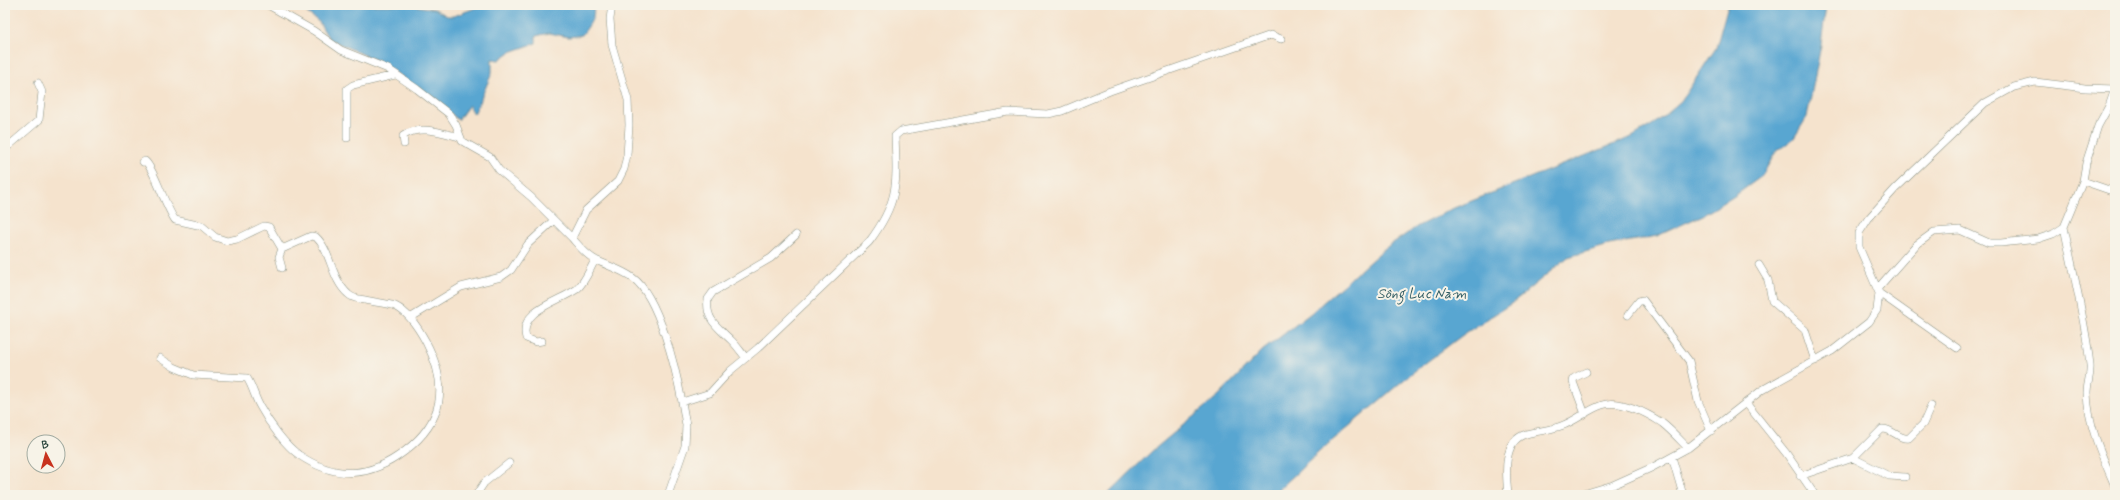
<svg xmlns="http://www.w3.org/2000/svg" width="2120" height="500" viewBox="0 0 2120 500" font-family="Mynerve,sans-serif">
<rect width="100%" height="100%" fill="#f7f3e8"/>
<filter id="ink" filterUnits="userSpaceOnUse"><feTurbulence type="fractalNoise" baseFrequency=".025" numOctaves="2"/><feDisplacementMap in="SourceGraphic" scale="8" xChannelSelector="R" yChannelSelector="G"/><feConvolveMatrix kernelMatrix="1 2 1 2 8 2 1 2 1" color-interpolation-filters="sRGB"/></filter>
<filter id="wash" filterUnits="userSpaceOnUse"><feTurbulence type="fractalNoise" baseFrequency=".012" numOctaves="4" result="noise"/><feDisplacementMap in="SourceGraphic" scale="16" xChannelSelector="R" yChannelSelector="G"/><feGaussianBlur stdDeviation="0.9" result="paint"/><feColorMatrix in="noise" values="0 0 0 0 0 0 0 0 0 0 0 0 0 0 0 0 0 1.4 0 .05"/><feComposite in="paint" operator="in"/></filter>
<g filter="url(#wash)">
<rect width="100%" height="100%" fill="#f5e3cd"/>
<path fill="#58a6d1" stroke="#3c7282" d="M297 5H410L435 9 447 16H454L483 5H593C596 18 589 25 582 35L569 37 549 33 536 36V43L510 52 499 60 492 59V73L474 114 469 105 458 120 436 100 380 62 329 39 319 22Z
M1728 5H1826L1821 45 1807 117 1794 138 1775 153 1762 176 1733 197 1703 215 1657 236 1609 245 1568 257 1512 303 1464 334 1412 373 1320 451 1273 495H1107L1151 452 1218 396 1262 351 1311 313 1384 249 1418 226 1454 208 1632 137 1655 123 1681 101 1716 48Z"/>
</g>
<g filter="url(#ink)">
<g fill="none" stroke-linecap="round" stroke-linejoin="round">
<g stroke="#8a9080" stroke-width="8">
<path id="minor" d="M268 5 314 31 341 50 388 69 417 89 449 114 456 125 462 141 490 157 499 170 531 197 572 238
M612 5 610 19 612 45 628 100 629 125 627 155 624 169 618 181 586 210 572 238C579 246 585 254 594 259 607 266 621 269 633 278 659 297 676 370 682 402L710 393 730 371 758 348 869 242C899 202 897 184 895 136L901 131 1008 112 1048 114 1062 111 1110 91 1271 35 1281 39
M347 138V89L353 85 395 75
M404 144 403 136C419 124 443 133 459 137
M5 149 39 120 42 92 38 83
M143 162 145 161C153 167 166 208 175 220L202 226 215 237 227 241 237 239 264 226 269 227 282 249 311 236 316 237C331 251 331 279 348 294 353 299 360 299 365 300 373 302 391 304 395 306 408 312 419 329 426 342 449 386 444 421 405 451 370 478 336 480 299 455 285 445 269 423 261 408 255 399 253 387 247 378L193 375 174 367 160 358
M2083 181 2115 192
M2064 227C2073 272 2085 319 2090 365 2091 375 2087 383 2087 393 2088 426 2102 456 2115 486
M282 249 279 257 282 268
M1759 265 1768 280 1772 301 1805 330 1815 361
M1878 288 1916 245 1934 232 1960 230 1989 243H2001L2038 239 2053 234 2064 227 2083 181 2086 163 2098 126 2109 106 2115 89
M1879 293 1957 348
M1628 315 1639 301 1643 300 1689 361 1698 401 1711 431
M410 318 461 287 501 277 511 270 528 244 554 220
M542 341 536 342 526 338C518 310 559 302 577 289 585 282 590 269 595 260
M746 358C741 352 737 346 732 341 718 327 705 320 708 299L713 292 771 258 796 235
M1746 403 1786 453 1815 495
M1585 414 1573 382 1574 378 1586 372
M1672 457 1683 495
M1853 458 1889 476 1905 477
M1800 476 1853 458 1882 429C1892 428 1899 440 1909 438L1923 424 1931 406
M476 495 484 483 509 463
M668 495 685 446 686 425 682 402
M1508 495C1506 475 1502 441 1526 434 1538 431 1550 430 1561 426 1576 421 1587 410 1602 405 1620 399 1647 413 1662 423 1671 430 1679 439 1688 448
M1580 495 1613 485 1653 467 1688 448 1762 390 1832 351 1869 322 1877 310 1879 293 1859 247V233L1868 219 1895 189 1985 103 2014 87 2035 82 2085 88 2115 89"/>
</g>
<use href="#minor" stroke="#fff" stroke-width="7"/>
</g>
</g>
<g text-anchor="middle" stroke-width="4" stroke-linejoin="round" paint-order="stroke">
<g font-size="14" font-style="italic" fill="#305c63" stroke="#f7f3e8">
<text x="1422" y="298">Sông Lục Nam</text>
</g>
</g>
<rect width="2120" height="500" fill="none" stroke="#f7f3e8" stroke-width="20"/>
<g transform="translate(46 454) rotate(354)"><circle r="19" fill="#f7f3e8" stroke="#a1aaa0"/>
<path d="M0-3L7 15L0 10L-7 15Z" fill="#c8321e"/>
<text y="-6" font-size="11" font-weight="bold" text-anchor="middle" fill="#1f3d34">B</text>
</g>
</svg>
